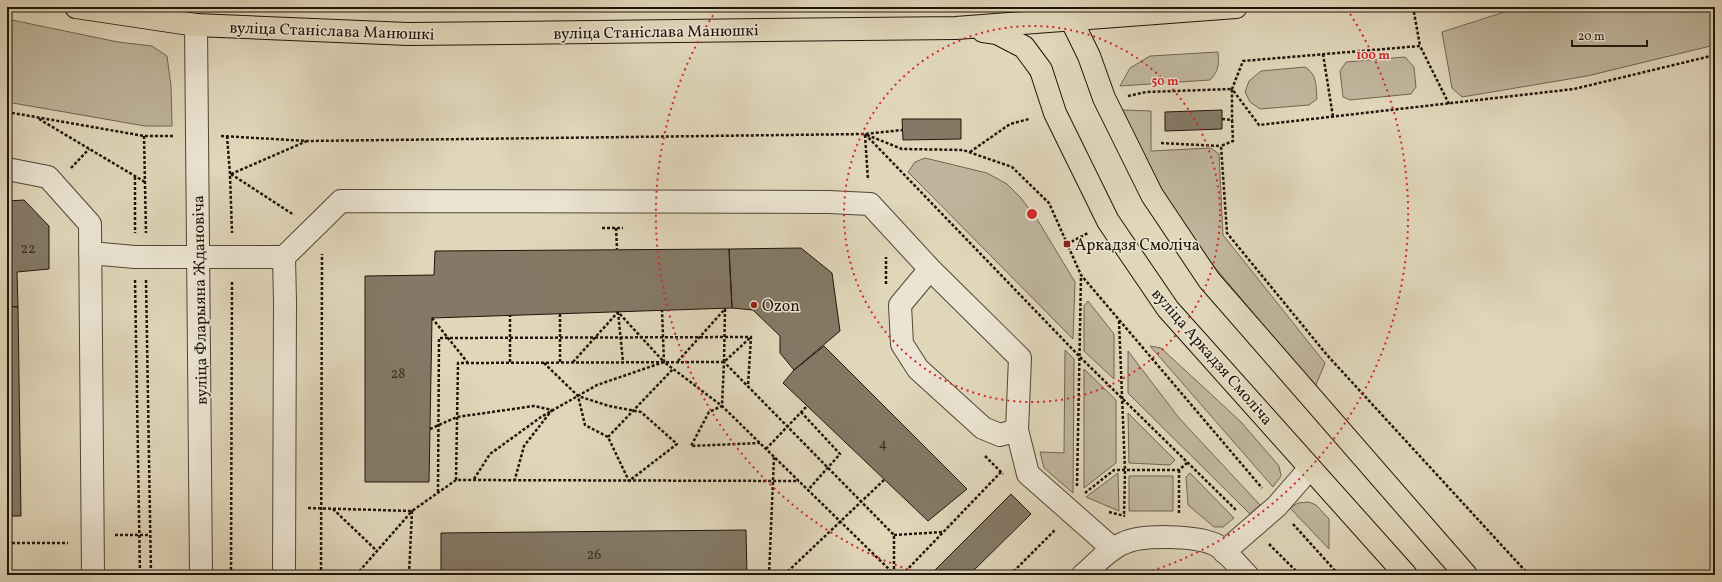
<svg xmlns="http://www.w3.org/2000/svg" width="1722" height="582" viewBox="0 0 1722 582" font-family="Vollkorn,serif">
<rect width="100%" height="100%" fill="#e0d6ba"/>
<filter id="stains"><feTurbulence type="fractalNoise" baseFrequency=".005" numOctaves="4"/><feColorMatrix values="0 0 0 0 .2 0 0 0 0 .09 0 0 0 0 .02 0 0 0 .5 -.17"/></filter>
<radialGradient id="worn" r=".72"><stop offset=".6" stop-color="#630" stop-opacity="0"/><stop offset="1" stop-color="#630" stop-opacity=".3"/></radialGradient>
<path fill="#bfb59c" stroke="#706554" d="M1520 7H1715V45L1587 76 1462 97 1452 88 1442 32Z
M7 19 118 42 152 46 167 56 171 86 172 126H145L7 102Z
M1218 52C1219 64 1219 71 1210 80L1120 86 1130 68 1150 56Z
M1405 57 1414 67 1416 87 1411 94 1350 100 1343 97 1340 71 1346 62Z
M1305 67C1317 74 1316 86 1317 99L1309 105 1260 109 1250 102 1245 92 1249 81 1261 71Z
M1123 110 1151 111V151L1211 148 1219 154 1223 235 1325 363 1315 387 1193 241 1167 201 1128 129Z
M925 158 987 173 1007 184 1020 197 1037 219 1075 282 1073 339 908 172 915 162Z
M1088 301 1114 334V379L1084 351V306Z
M1150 346 1161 348 1241 422 1279 466 1281 476 1273 487Z
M1065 350 1074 359 1073 493 1044 468 1040 452 1064 453Z
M1128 351 1179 418 1260 505 1250 514 1128 393Z
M1084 369 1116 400V463L1084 488Z
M1128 413 1175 460 1170 465 1129 463Z
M1118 473 1119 511 1086 497Z
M1190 473 1234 518 1223 527H1214L1188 505 1186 477Z
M1129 476H1173V511H1129Z
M1309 502 1316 505 1329 519V549L1290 508 1298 503Z"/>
<path fill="#847966" stroke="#20150b" d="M1222 110V129L1165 131V112Z
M902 119H961V139L903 140Z
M24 200 49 226V269L17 272 18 307 7 306V201Z
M801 248 832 273 840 331 794 370 780 353V336L753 310 732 308 729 249Z
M729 249 732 308 432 318 429 482H365V276L434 275 435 251Z
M7 306 18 307 21 516H7Z
M824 346 967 489 928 521 783 383 794 370Z
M1011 494 1031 514 969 575H934L932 573Z
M746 530 747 575H441V533Z"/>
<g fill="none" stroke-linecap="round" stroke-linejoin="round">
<g stroke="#504537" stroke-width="24">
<path id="minor" d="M196 25 201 575
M7 169 48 177 90 224 93 575
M90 253 135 257H284L341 201 828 202 870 204 930 269 1020 358 1017 430 1028 474 1113 549
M284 257 285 302 284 575
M930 269 900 305 902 344 918 369 983 428 1000 435 1017 430
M1224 552 1277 506 1310 468
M1083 575C1096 564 1108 549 1124 543 1143 534 1195 536 1214 544 1224 548 1239 567 1247 575"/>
</g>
<g stroke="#20150b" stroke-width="24">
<path id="major" d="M76 7 196 25 408 34 956 28 1236 7
M1066 9 1089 56 1104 98 1152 195 1209 280 1466 575
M983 31 997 33 1024 47 1041 70 1055 113 1108 221 1168 309 1406 575"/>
</g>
<path stroke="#20150b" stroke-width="2.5" stroke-dasharray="3 2" stroke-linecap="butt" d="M1413 7 1420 46
M1323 54 1333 117
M1128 96 1146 92 1232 89V120
M1449 104 1420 46 1243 61 1232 89 1259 125 1574 89 1715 55
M7 112 144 136H174
M39 119 145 182
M1222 119 1232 120 1233 141 1221 146 1227 233 1327 355 1529 575
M865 134 1080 357 1237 511
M865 135 868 180
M867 135 902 149 963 150 1012 167 1049 203 1081 275 1262 488
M144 136 146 233
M221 136 308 141 865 134 902 130
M227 136 230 174 232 233
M1161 143 1221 146
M970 152 1010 124 1029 119
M71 168 89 149
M231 174 294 215
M231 174 307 141
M135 177V233
M602 228H623
M616 228 617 249
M1067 244 1088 233
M135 280 140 575
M146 280 151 575
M886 284V257
M618 312 623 362
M432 318 468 363
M1119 321 1125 470 1124 516
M678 361 725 309 724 362
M510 362V315
M560 362V314
M573 362 618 312 664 362 662 310
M544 363 578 396 585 425 608 437 629 481 677 444 641 412 609 406 578 396
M801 412 840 454 808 490
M430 429 457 417 534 406 552 410 524 446 515 479
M608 437 673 369
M766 449 807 406
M985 456 1003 474
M1179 470V514
M474 479 490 454 541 417 597 385 664 362 722 406 709 412 691 446 760 443
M456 480 458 363 724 362 751 337
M1077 486 1081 275
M438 492 439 338 751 337 748 386
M1085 493 1114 470H1179L1187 463
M308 508 412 511 456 480 799 481
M333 509 377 551
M1109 512 1125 516
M1293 524 1339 575
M115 535H150
M894 535 942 532
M7 543H68
M1269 544 1300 575
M894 574V535L724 362 722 406 895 575
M231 575 232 280
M321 575 322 254
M356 575 412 511 409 575
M769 575 774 457
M784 575 884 480
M902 575 1001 472
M1010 575 1055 530"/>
<use href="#minor" stroke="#ebe4d2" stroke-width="22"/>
<use href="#major" stroke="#e0d6ba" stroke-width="22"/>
</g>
<g fill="none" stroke="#d62828" stroke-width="2" stroke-dasharray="2 4">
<circle cx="1032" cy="214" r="188"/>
<path d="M925 575A376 376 0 0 1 717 9M1347 9A376 376 0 0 1 1139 575"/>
</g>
<g fill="#8f2418" stroke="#ebe4d2" stroke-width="1.5">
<rect x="1063" y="240" width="8" height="8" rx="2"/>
<circle cx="754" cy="305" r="4"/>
</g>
<g text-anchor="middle" stroke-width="3" stroke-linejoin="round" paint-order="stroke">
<g font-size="14" fill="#392e22">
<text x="28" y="253">22</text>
<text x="398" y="378">28</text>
<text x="883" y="448">4</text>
<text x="594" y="559">26</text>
</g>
<g font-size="16" fill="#20150b" stroke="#ebe4d2">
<text transform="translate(332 30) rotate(2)" y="6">вуліца Станіслава Манюшкі</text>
<text transform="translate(656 31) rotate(-1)" y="6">вуліца Станіслава Манюшкі</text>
<text transform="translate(199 300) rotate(-91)" y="6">вуліца Фларыяна Ждановіча</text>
<text transform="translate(1213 356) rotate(49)" y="6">вуліца Аркадзя Смоліча</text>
</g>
<g font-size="16" fill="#20150b" stroke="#ebe4d2" text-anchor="start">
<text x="1075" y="250">Аркадзя Смоліча</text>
<text x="762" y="311">Ozon</text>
</g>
</g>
<circle cx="1032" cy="214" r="6" fill="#d62828" stroke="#ebe4d2" stroke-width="2"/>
<g font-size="12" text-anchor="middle" font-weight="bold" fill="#d62828" stroke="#ebe4d2" stroke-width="3" stroke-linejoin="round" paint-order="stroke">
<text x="1373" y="59">100 m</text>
<text x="1165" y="85">50 m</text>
</g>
<rect width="1722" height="582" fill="none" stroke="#e0d6ba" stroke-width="24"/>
<rect x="8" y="8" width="1706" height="566" fill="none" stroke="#20150b" stroke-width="2"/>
<rect x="12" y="12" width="1698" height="558" fill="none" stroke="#20150b"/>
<path d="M1572 40v6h75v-6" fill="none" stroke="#20150b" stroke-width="2"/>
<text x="1578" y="40" font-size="12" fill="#20150b" stroke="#ebe4d2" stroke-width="3" paint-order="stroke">20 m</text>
<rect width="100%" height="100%" filter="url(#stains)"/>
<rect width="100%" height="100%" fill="url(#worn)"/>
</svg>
